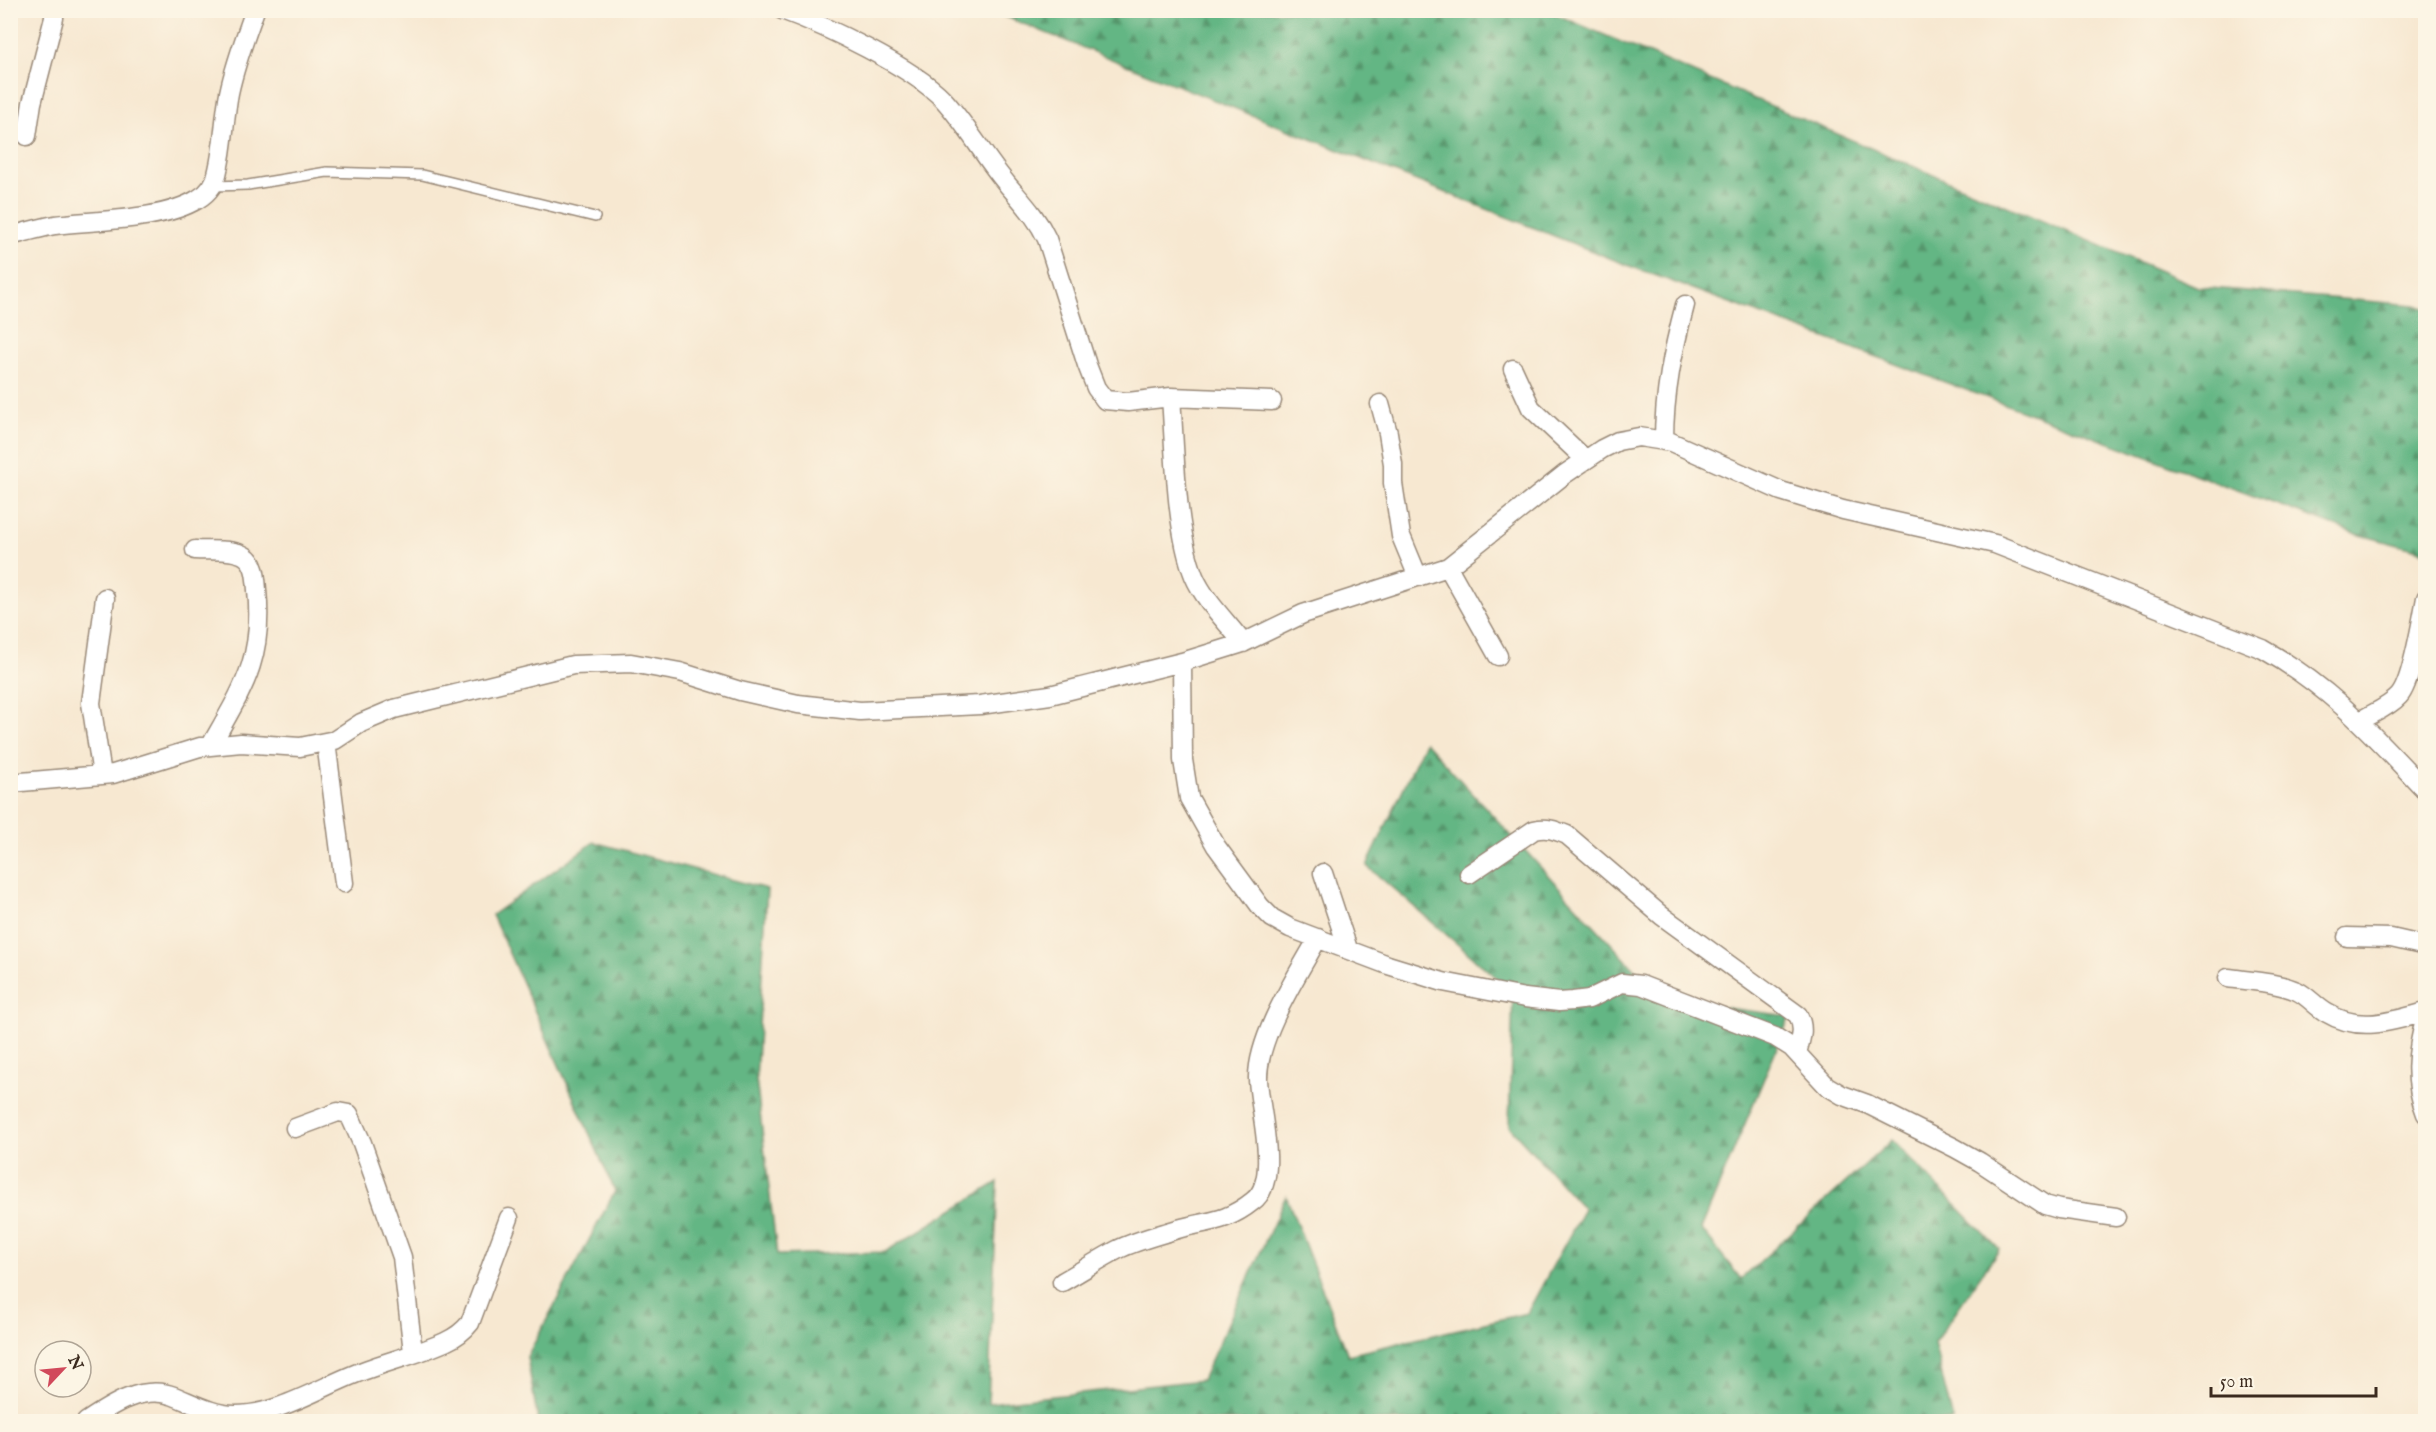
<svg xmlns="http://www.w3.org/2000/svg" width="2436" height="1432" viewBox="0 0 2436 1432" font-family="'IM FELL English',serif">
<defs>
<pattern id="forest-firs" width="22" height="20" patternUnits="userSpaceOnUse" patternTransform="scale(1.5)"><rect width="22" height="20" fill="#64b684"/><path d="M5 1l3.5 6h-7zM16 11l3.5 6h-7z" fill="#54946b"/></pattern>
</defs>
<rect width="100%" height="100%" fill="#fcf5e5"/>
<filter id="ink" filterUnits="userSpaceOnUse"><feTurbulence type="fractalNoise" baseFrequency=".0167" numOctaves="2"/><feDisplacementMap in="SourceGraphic" scale="12" xChannelSelector="R" yChannelSelector="G"/><feConvolveMatrix kernelMatrix="1 2 1 2 8 2 1 2 1" color-interpolation-filters="sRGB"/></filter>
<filter id="wash" filterUnits="userSpaceOnUse"><feTurbulence type="fractalNoise" baseFrequency=".008" numOctaves="4" result="noise"/><feDisplacementMap in="SourceGraphic" scale="24" xChannelSelector="R" yChannelSelector="G"/><feGaussianBlur stdDeviation="1.35" result="paint"/><feColorMatrix in="noise" values="0 0 0 0 0 0 0 0 0 0 0 0 0 0 0 0 0 1.4 0 .05"/><feComposite in="paint" operator="in"/></filter>
<g filter="url(#wash)">
<rect width="100%" height="100%" fill="#f7e8d1"/>
<path fill="url(#forest-firs)" stroke="#507051" stroke-width="1.5" d="M991 11H1548L2198 287 2415 305 2425 308V552L2357 534 1627 265Z
M1425 742 1663 1000 1790 1016 1701 1229 1741 1279 1892 1140 1999 1249 1934 1343 1953 1421H538L527 1357 615 1191 492 915 594 842 767 889 756 1079 777 1255 885 1252 998 1182 988 1403 1202 1380 1286 1196 1348 1355 1527 1313 1584 1209 1509 1126 1513 992 1367 866Z"/>
</g>
<g filter="url(#ink)">
<g fill="none" stroke-linecap="round" stroke-linejoin="round">
<g stroke="#998978" stroke-width="12">
<path id="lane" d="M213 186 248 185 327 172 422 175 595 217"/>
</g>
<g stroke="#998978" stroke-width="21">
<path id="street" d="M782 10C826 26 912 67 943 99 967 125 984 157 1007 184 1022 202 1037 217 1047 239L1087 365 1096 388 1105 400 1128 402 1171 397 1272 401
M27 136 32 103 54 18V10
M10 236C25 232 40 228 55 225 95 220 163 221 198 199 209 193 216 182 218 170 224 145 224 119 229 93 235 64 245 38 255 10
M1513 369 1531 408 1586 460
M1171 397C1175 449 1175 528 1194 576 1204 600 1227 622 1243 643
M1380 404 1388 433 1393 464V483L1401 536 1418 577
M1664 441C1664 393 1673 350 1685 305
M195 550C209 551 233 548 245 556 256 563 256 579 257 590 264 659 243 688 211 745
M1448 567 1498 656
M1182 662 1183 760 1189 798 1216 846 1260 906 1272 918 1290 928 1388 965 1443 982 1525 998 1559 1002 1573 1001 1589 999 1622 983 1641 985 1775 1037 1791 1047 1827 1086 1842 1095 1867 1104 1955 1148 1980 1162 2045 1205 2059 1209 2116 1217
M2360 721C2373 713 2389 707 2399 696 2412 682 2422 619 2426 598
M326 742 344 883
M102 775 91 703 105 598
M10 783 113 774 200 747 241 743 300 747 335 740 361 723 394 709 573 665 631 663 680 672 740 691 798 704 860 711 980 705 1050 695 1182 662 1243 643 1303 614 1448 567 1565 474 1602 449 1618 441 1639 437 1671 442 1781 491 1843 510 1995 544 2263 649C2332 688 2372 734 2426 791
M1323 873 1348 949
M1469 874 1534 830C1547 827 1555 830 1567 835L1662 916 1798 1015C1805 1028 1801 1039 1797 1053
M2347 937 2391 938 2426 946
M2228 978C2250 981 2277 982 2297 991 2308 996 2316 1007 2327 1013 2360 1033 2391 1021 2426 1012
M2426 1017C2416 1051 2413 1081 2426 1114
M295 1128 338 1112 349 1114 362 1143 402 1257 413 1352
M1062 1282C1080 1272 1098 1260 1117 1250 1133 1242 1151 1237 1168 1232 1202 1220 1222 1226 1253 1201 1281 1180 1259 1110 1258 1079 1257 1037 1298 974 1318 938
M86 1422C111 1405 143 1384 174 1396 194 1404 214 1415 235 1415 277 1415 317 1389 355 1374 384 1362 416 1355 445 1342 456 1337 463 1332 470 1323L509 1218"/>
</g>
<use href="#lane" stroke="#fff" stroke-width="9"/>
<use href="#street" stroke="#fff" stroke-width="18"/>
</g>
</g>
<rect width="2436" height="1432" fill="none" stroke="#fcf5e5" stroke-width="36"/>
<g transform="translate(63 1369) rotate(64)"><circle r="28" fill="#fcf5e5" stroke="#afa495" stroke-width="1.5"/>
<path d="M0-4.5L10 22L0 15L-10 22Z" fill="#d1495b"/>
<text y="-9" font-size="16" font-weight="bold" text-anchor="middle" fill="#3b2a1e">N</text>
</g>
<path d="M2211 1387v9h165v-9" fill="none" stroke="#3b2a1e" stroke-width="3"/>
<text x="2220" y="1387" font-size="18" fill="#3b2a1e" stroke="#fcf5e5" stroke-width="4.5" paint-order="stroke">50 m</text>
</svg>
